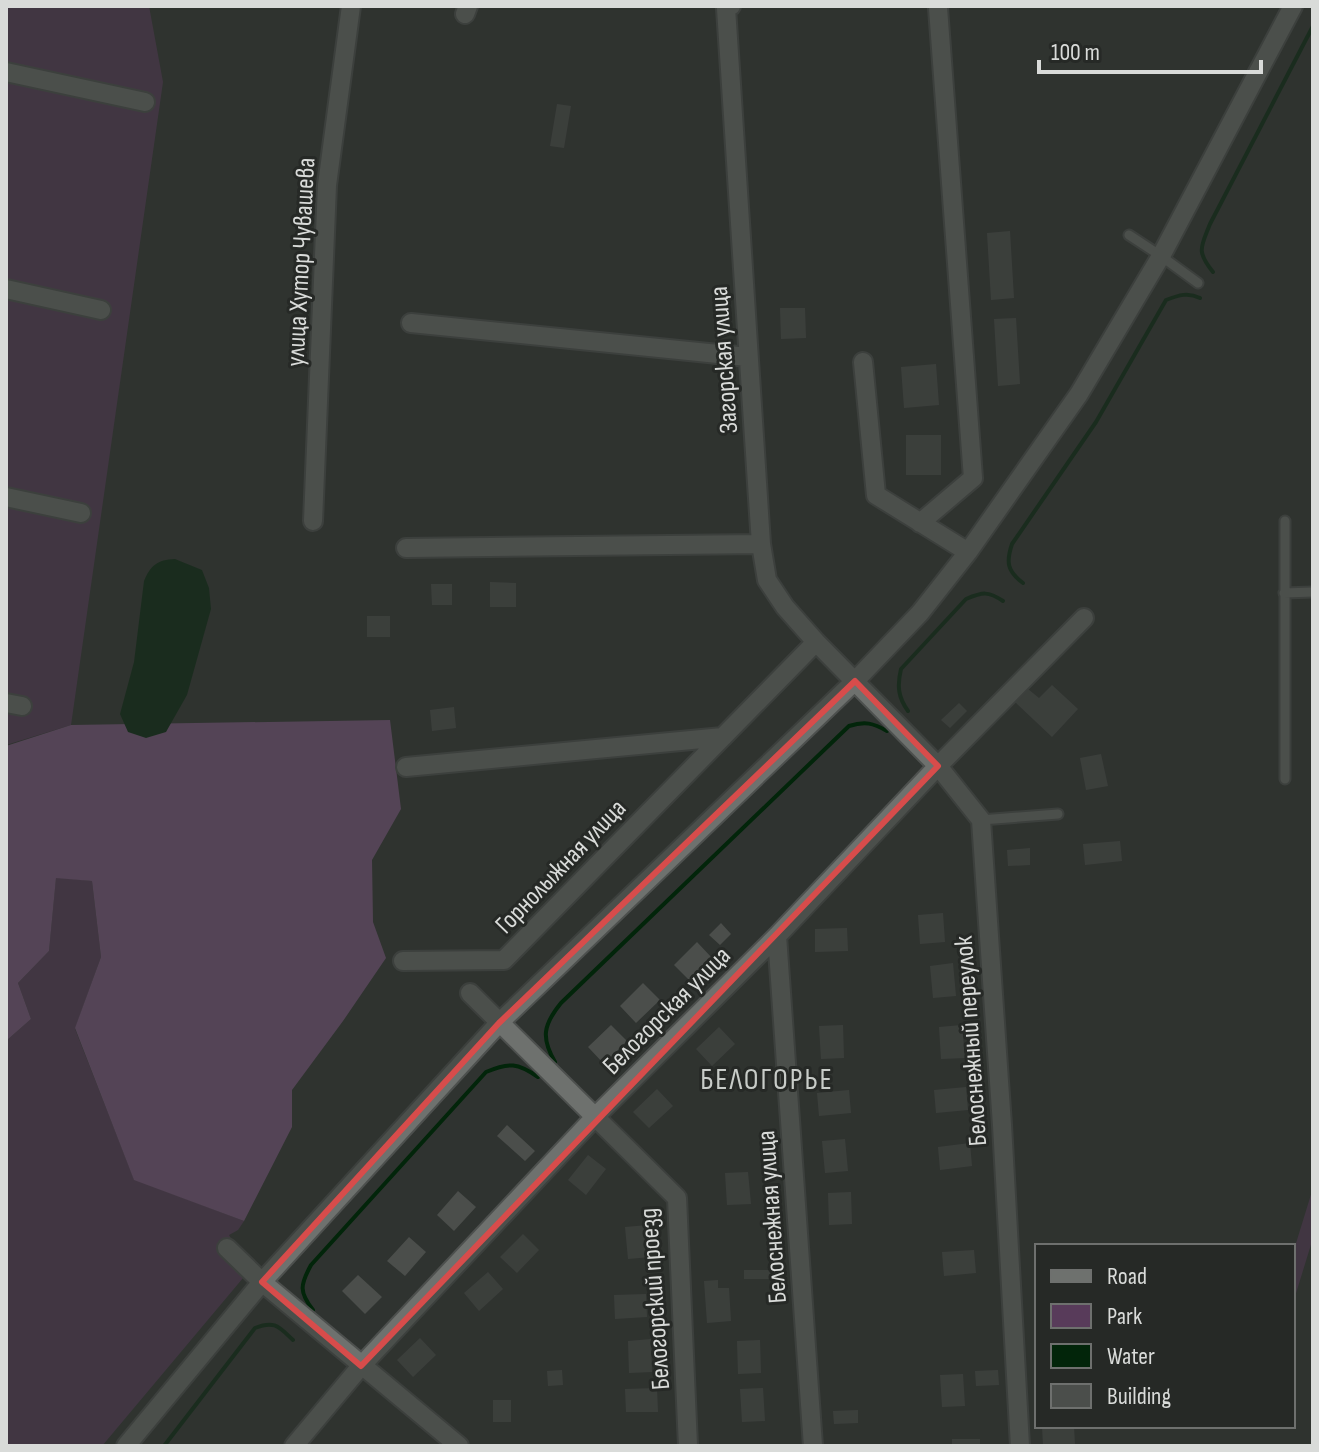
<svg xmlns="http://www.w3.org/2000/svg" width="1319" height="1452" viewBox="0 0 1319 1452" font-family="'Sofia Sans Condensed',sans-serif">
<rect width="100%" height="100%" fill="#2f3330"/>
<path fill="#583b5a" d="M6 6H149L163 82 71 725 6 745Z
M56 877 92 881 101 957 75 1029 134 1179 244 1221 238 1230 229 1235 242 1258 243 1278 102 1446H6V1041L31 1019 18 983 49 951Z
M1313 1188V1238L1293 1303V1253Z"/>
<path fill="#815a85" d="M390 720 401 809 372 860 373 922 386 958 343 1021 292 1090V1127L244 1221 134 1180 75 1028 101 957 92 881 56 878 49 951 18 983 31 1019 6 1041V746L71 725Z"/>
<path fill="#02250a" d="M175 559 202 570 209 588 211 609 187 695 166 732 146 738 128 732 120 714 134 662 144 581C151 565 157 560 175 559Z"/>
<g fill="none" stroke-linecap="round" stroke-linejoin="round">
<path stroke="#02250a" stroke-width="4" d="M1213 272C1196 251 1201 247 1210 224L1313 26
M1023 583C1007 571 1006 562 1012 544L1096 422 1166 300C1179 295 1188 292 1200 298
M908 711C898 697 897 686 901 669L966 599C983 592 988 591 1003 601
M555 1062C541 1038 543 1025 561 1003L849 726C865 721 873 723 887 731
M313 1310C299 1292 300 1285 311 1265L486 1072C509 1062 518 1063 538 1077
M164 1446 255 1328C275 1320 279 1327 293 1340"/>
</g>
<path fill="#4b4e4b" d="M557 104 571 106 564 148 550 146Z
M1010 231 1014 298 991 300 987 233Z
M780 308H805L806 338 781 339Z
M1016 318 1020 384 998 386 994 319Z
M936 364 939 405 904 408 901 367Z
M906 435H941V475H906Z
M490 582 516 583V607H490Z
M431 584H452V605H432Z
M367 616H390V637H367Z
M1052 685 1078 709 1052 737 1015 702 1028 689 1039 698Z
M959 703 967 711 950 728 941 720Z
M454 707 456 728 432 731 430 710Z
M1101 754 1108 786 1086 790 1080 758Z
M1120 841 1122 861 1085 865 1083 844Z
M1030 848V865L1008 866 1007 850Z
M943 913 945 942 920 944 918 915Z
M721 923 731 934 720 945 709 935Z
M847 928 848 951 815 952V929Z
M697 942 713 959 690 981 674 965Z
M953 963 956 996 933 998 930 966Z
M643 983 660 1000 636 1023 620 1006Z
M611 1025 627 1041 604 1064 588 1047Z
M843 1025 844 1058 821 1059 819 1026Z
M962 1025 965 1058 941 1059 939 1027Z
M719 1027 735 1044 712 1066 696 1049Z
M966 1087 968 1110 936 1113 934 1090Z
M657 1089 673 1106 649 1128 633 1112Z
M849 1090 851 1113 819 1116 817 1093Z
M507 1125 535 1151 525 1161 497 1136Z
M845 1139 848 1171 825 1173 822 1141Z
M970 1143 972 1166 940 1170 938 1147Z
M588 1155 606 1169 586 1195 568 1180Z
M748 1172 751 1204 727 1205 725 1173Z
M458 1191 476 1207 454 1231 437 1215Z
M851 1192 852 1224 829 1225 828 1193Z
M648 1225 651 1257 628 1259 625 1227Z
M523 1234 539 1250 517 1273 500 1257Z
M409 1237 426 1252 405 1276 387 1261Z
M974 1250 976 1273 944 1276 942 1252Z
M744 1270H772V1279H744Z
M488 1272 503 1289 479 1311 464 1293Z
M358 1275 382 1297 365 1314 342 1291Z
M718 1280V1288H729L731 1321 707 1323 704 1281Z
M646 1294 647 1317 615 1319 614 1295Z
M420 1338 436 1355 413 1377 397 1360Z
M651 1339 652 1372 629 1373 628 1341Z
M760 1340 761 1373 738 1374 737 1341Z
M562 1370 563 1385 548 1386 547 1371Z
M998 1370 999 1385 976 1386 975 1371Z
M963 1374 965 1406 942 1407 940 1375Z
M657 1388 658 1412H626L625 1389Z
M763 1388 765 1421 742 1422 740 1389Z
M493 1400H511V1422H493Z
M858 1410V1423L834 1424 833 1411Z
M1042 1426H1074L1075 1445 1043 1446Z
M952 1439H980V1446H952Z"/>
<g fill="none" stroke-linecap="round" stroke-linejoin="round">
<g stroke="#4d504e" stroke-width="13">
<path id="lane" d="M1129 235 1161 256 1198 283
M1285 521V779
M1284 593 1313 592
M981 820 1058 814"/>
</g>
<g stroke="#4d504e" stroke-width="22">
<path id="street" d="M731 6 726 8 761 544 767 580 785 607 816 642 938 766 981 820 1002 1125 1020 1446
M465 14 468 6
M6 72 145 102
M6 289 101 310
M411 323 748 357
M863 362 876 495 968 552
M6 497 81 513
M313 521 327 185 351 6
M920 523 973 478 938 8
M406 548 761 544
M6 703 22 706
M406 767 723 737
M777 936 813 1446
M403 961 504 960 816 642
M470 993 677 1198 688 1446
M227 1248 262 1282 459 1446
M126 1446 262 1282 499 1023 855 681 920 613 968 552 1079 394 1161 256 1293 6
M294 1446 361 1366 595 1117 777 936 938 766 1084 618"/>
</g>
<use href="#lane" stroke="#6e716e" stroke-width="9"/>
<use href="#street" stroke="#6e716e" stroke-width="18"/>
</g>
<path d="M0 0H1319V1452H0ZM855 681 938 766 361 1366 262 1282 499 1023Z" fill="#2f3330" fill-opacity=".55" fill-rule="evenodd"/>
<path fill="none" stroke="#d74c4b" stroke-width="6" stroke-linejoin="round" d="M855 681 938 766 361 1366 262 1282 499 1023Z"/>
<g text-anchor="middle" stroke-width="6" stroke-linejoin="round" paint-order="stroke">
<g font-size="26" fill="#d9dbd9" stroke="#262926">
<text transform="translate(300 262) rotate(-87)" y="9">улица Хутор Чувашева</text>
<text transform="translate(723 360) rotate(-94)" y="9">Загорская улица</text>
<text transform="translate(560 866) rotate(-46)" y="9">Горнолыжная улица</text>
<text transform="translate(666 1010) rotate(-45)" y="9">Белогорская улица</text>
<text transform="translate(970 1041) rotate(-94)" y="9">Белоснежный переулок</text>
<text transform="translate(771 1217) rotate(-94)" y="9">Белоснежная улица</text>
<text transform="translate(654 1299) rotate(-94)" y="9">Белогорский проезд</text>
</g>
<g font-size="30" letter-spacing="2" fill="#c8ccc8" stroke="#262926">
<text x="767" y="1089">БЕЛОГОРЬЕ</text>
</g>
</g>
<rect width="1319" height="1452" fill="none" stroke="#d9dbd9" stroke-width="16"/>
<rect x="1035" y="1244" width="260" height="184" fill="#262926" stroke="#6e706e" stroke-width="2"/>
<rect x="1051" y="1270" width="40" height="12" fill="#6e716e" stroke="#6e706e" stroke-width="2"/>
<text x="1107" y="1284" font-size="24" fill="#d9dbd9">Road</text>
<rect x="1051" y="1304" width="40" height="24" fill="#583b5a" stroke="#6e706e" stroke-width="2"/>
<text x="1107" y="1324" font-size="24" fill="#d9dbd9">Park</text>
<rect x="1051" y="1344" width="40" height="24" fill="#02250a" stroke="#6e706e" stroke-width="2"/>
<text x="1107" y="1364" font-size="24" fill="#d9dbd9">Water</text>
<rect x="1051" y="1384" width="40" height="24" fill="#4b4e4b" stroke="#6e706e" stroke-width="2"/>
<text x="1107" y="1404" font-size="24" fill="#d9dbd9">Building</text>
<path d="M1039 60v12h222v-12" fill="none" stroke="#d9dbd9" stroke-width="4"/>
<text x="1051" y="60" font-size="24" fill="#d9dbd9" stroke="#262926" stroke-width="6" paint-order="stroke">100 m</text>
</svg>
